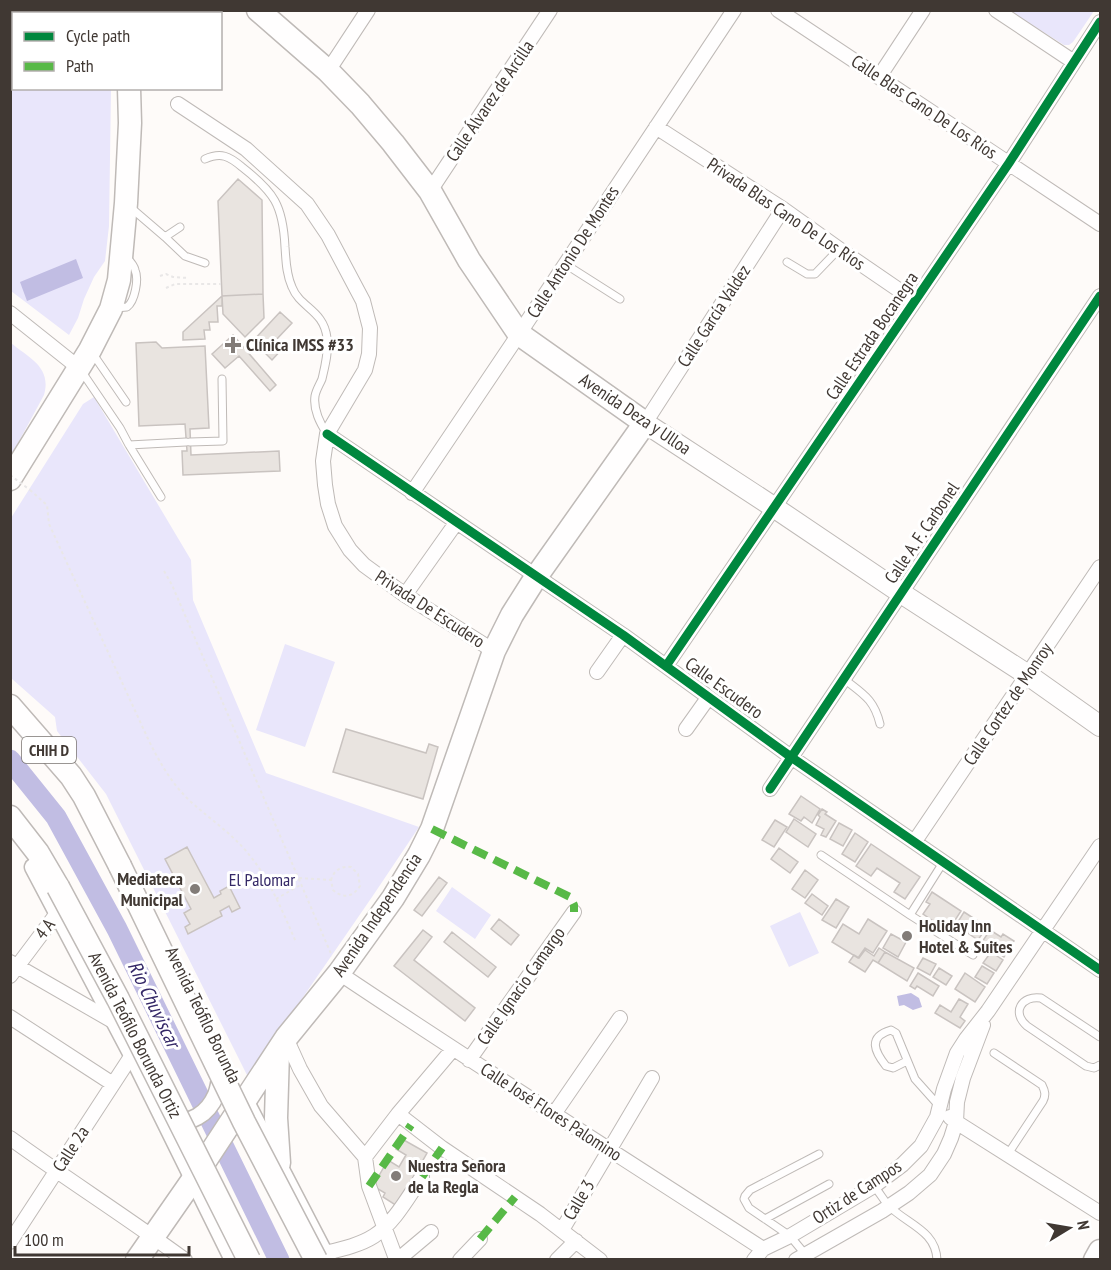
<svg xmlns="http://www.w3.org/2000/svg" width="1111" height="1270" viewBox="0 0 1111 1270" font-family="'PT Sans Narrow',sans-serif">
<rect width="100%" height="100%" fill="#fefbf9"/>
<path fill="#e9e6fb" d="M38 10H112L113 13H31Z
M1010 11H1094L1073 42 1069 45H1064Z
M13 21 14 88 111 89 109 226 105 261 94 277 84 299 78 318 69 335 11 291 10 22Z
M11 343C29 358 52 367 44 395L11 456Z
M94 397 191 560 193 600 266 773 419 827 372 897 248 1077 106 794 57 731 55 717 11 678V518L83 404Z
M285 644 335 662 305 747 256 730Z
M452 887 491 915 475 939 436 911Z
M800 912 819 953 789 967 770 926Z"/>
<path fill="#c1bde3" d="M76 259 83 278 27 301 20 282Z
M911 993 919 998 922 1007 913 1010 904 1005 899 1006 897 996Z"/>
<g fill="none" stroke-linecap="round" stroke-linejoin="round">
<path stroke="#c1bde3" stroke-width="21" d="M10 760 56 817 117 929 279 1260"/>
</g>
<path fill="#e9e4e0" stroke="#c9c3c0" stroke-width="1.5" d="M238 179 262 200 263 294 222 296 218 201Z
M263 294 264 318 245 337 223 314 222 296Z
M222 296V306H217L218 322H209L210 330H204L205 339 183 340V332Z
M280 312 292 323 275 341 283 348 272 360 253 341Z
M233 335 276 385 270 391 239 356 225 368 212 354Z
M156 342 162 348 205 346 209 428 190 429 191 455 279 451 280 471 183 475 182 451H187L185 424 139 426 136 343Z
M346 729 426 753 429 744 438 747 423 799 333 772Z
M801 796 820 809 812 823 804 817 801 821 789 814Z
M822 809 827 812 825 814 836 821 826 837 821 835 824 829 816 825 820 817 818 815Z
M794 819 816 834 808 847 786 832Z
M775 820 787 827 774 847 762 840Z
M839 823 852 830 843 846 830 839Z
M855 833 868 842 855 862 842 854Z
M871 844 920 877 905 899 894 892 900 883 877 868 871 876 856 866Z
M187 847 214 898 221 894 220 891 229 886 240 908 232 912 229 906 220 911 222 916 188 934 185 927 190 924 184 913 191 909 165 859Z
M779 848 798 862 790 873 771 859Z
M805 870 818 880 805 898 792 889Z
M439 877 447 883 422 916 414 910Z
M932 892 961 911 948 931 923 914 930 904 926 902Z
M812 894 828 906 822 915 805 903Z
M836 899 849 907 836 928 822 920Z
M964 912 987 927 978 940 956 925Z
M499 919 519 935 511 945 491 929Z
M868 919 887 931 873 953 865 948 858 958 832 942 843 924 859 934Z
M423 930 432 937 414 960 475 1008 465 1021 394 966Z
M990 930 1001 937 1003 934 1014 941 1004 957 982 942Z
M452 932 496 967 488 977 444 942Z
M891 934 906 942 898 957 883 948Z
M879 948 885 952 878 963 873 960 865 972 849 962 854 955 859 958 865 950 874 956Z
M885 952 914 968 907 981 878 963Z
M991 952 1003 960 996 971 983 963Z
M923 958 936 964 930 975 917 968Z
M982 966 994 973 987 984 975 977Z
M939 968 952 976 946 985 933 977Z
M918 973 939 986 933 996 917 986 915 989 910 986Z
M965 973 985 987 975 1002 955 989Z
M959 999 968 1004 960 1017 965 1021 960 1028 935 1013 940 1005 951 1012Z
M402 1139 427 1153 397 1206 383 1197 385 1193 373 1186 388 1160 399 1167 406 1155 396 1149Z"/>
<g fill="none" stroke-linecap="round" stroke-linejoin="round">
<g stroke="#bfbab7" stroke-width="9">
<path id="service" d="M205 159C221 152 229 156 242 167 274 192 283 205 285 247 286 260 286 274 292 287 300 308 324 310 327 338 329 351 325 366 322 379 320 384 316 390 315 396 313 410 320 423 327 434
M130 207 165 237 185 256 205 263
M165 237 180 227
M787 262 807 274H815L839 249
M565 264 620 299
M115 308 127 307C135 301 139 279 135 270 134 265 130 261 127 258
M93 354 126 402
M82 372 120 428 129 445 186 442
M190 442 223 441 222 379
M129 445 161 497
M844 679C863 694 874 699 880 724
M821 855 910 915 973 955
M910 915 944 861
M1100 1037 1041 998C1022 995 1011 1012 1027 1026L1086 1066 1094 1068 1100 1065
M994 1053 1042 1085C1045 1091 1046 1095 1043 1101L1008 1154
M907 1061 893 1068 886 1066C875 1052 867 1037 891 1030L896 1033 915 1079 940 1107
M874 1186C879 1192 883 1199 888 1205 906 1224 936 1230 937 1260
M765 1219 829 1184
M805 1254 790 1236 749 1208 744 1199 745 1196 750 1190 819 1154"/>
</g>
<g stroke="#bfbab7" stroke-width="16">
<path id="minor" d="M778 10 1100 224
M996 10 1074 62
M328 71 368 10
M879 77 923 10
M178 104 246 149 307 204 328 235 363 301 370 328 369 354 365 370 327 434 323 461 325 485 328 504 335 526 350 550 364 565 405 595 494 651
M656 127 783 209 839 249 915 301
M430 191 550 10
M10 313 79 368
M645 423 783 209
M327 434 623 635 791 757 1100 970
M412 493 519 334 734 10
M405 595 456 523
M666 666 1009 163 1100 22
M597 672 623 635
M686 729 708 698
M770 789 1100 296
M915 841 1100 567
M10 962 116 1023
M339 973C479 1067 622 1157 763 1249
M10 976 58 912
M10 1017 113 1084
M286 1038 300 1069 321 1106 365 1157 369 1186 395 1256 396 1258H400L431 1232
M469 1060 574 912
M398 1114 442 1148 540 1214 600 1260
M554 1114 620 1018
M950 1117 956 1122 1100 1213
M10 1138C68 1180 128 1218 185 1260
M365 1157 398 1114 453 1049
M562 1230 652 1078
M10 1242 132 1055
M325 1253C342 1249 360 1245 374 1236 395 1222 408 1197 422 1177
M460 1260 480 1239
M557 1260 576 1241
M754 1260 763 1249 790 1236 874 1186 902 1165 921 1146 937 1117 944 1089 957 1053 966 1039 988 1011 1100 846
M796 1260 882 1211 909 1193 930 1175 944 1154 951 1138 956 1122 957 1102 963 1078 983 1025"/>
</g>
<g stroke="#bfbab7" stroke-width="19">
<path id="tertiary" d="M33 867 132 1055 233 1260
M248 1106 328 1260
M170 1124C191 1122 207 1116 216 1095 219 1088 220 1079 221 1071"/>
</g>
<g stroke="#bfbab7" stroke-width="22">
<path id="secondary" d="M645 423 775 508 901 593 1028 675 1100 726"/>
</g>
<g stroke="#bfbab7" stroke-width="25">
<path id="primary" d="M127 10V14
M174 14 176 10
M10 479 90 350 111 309 119 280 126 203 130 123 129 88
M10 706 71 776 84 796 120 866
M10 817 38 853 58 887
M278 1052 276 1118 279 1163
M137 1260 194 1178 286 1038 339 973 393 898 419 855 432 829 494 651 512 615 536 577 645 423 519 334 469 260 430 191 393 143 360 104 328 71 258 10
M1095 1260 1100 1251"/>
</g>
<path stroke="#e9e7e7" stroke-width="2" stroke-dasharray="3 3" stroke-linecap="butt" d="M160 276 166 274 173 277 189 278
M166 288 175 284H221
M30 490 47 505 49 524 149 741C160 763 172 784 190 801 211 820 234 835 251 857 271 882 283 913 296 942
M164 571 172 585 332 956
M299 878 331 880 333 890C343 899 353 897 360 886L358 874 351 867C341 866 334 870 331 880
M276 899 302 884"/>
<use href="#service" stroke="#fffefe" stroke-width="7"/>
<use href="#minor" stroke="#fffefe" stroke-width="14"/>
<use href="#tertiary" stroke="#fffefe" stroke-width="16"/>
<use href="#secondary" stroke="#fffefe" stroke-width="20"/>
<use href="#primary" stroke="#fffefe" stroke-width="22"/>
<g stroke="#bfbab7" stroke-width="25" stroke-linecap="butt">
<path id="primary-bridge" d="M120 866 244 1122 316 1260
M58 887 118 999 249 1260"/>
</g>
<path stroke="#e9e7e7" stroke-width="2" stroke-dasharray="3 3" stroke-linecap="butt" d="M10 475 30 490"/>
<use href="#primary-bridge" stroke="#fffefe" stroke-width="22"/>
<path stroke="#58b947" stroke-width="8" stroke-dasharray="15 8" stroke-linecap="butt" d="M432 829 570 897 574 905V912
M422 1177 442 1148
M369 1186 411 1125
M480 1239 515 1197"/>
<g stroke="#fff" stroke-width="13">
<path id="cycleway" d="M327 434 623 635 791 757 1100 970
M666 666 1009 163 1100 22
M770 789 1100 296"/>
</g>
<use href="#cycleway" stroke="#00873e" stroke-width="9"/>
</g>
<g fill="#827c78" stroke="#fff" stroke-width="2">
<path d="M230 336h6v6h6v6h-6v6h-6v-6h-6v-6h6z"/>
<circle cx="195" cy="889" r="6"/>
<circle cx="907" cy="936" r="6"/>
<circle cx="396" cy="1176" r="6"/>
</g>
<g text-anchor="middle" stroke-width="6" stroke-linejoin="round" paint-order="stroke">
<rect fill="#fff" stroke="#797470" stroke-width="1.5" x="22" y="737" width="54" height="26" rx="4.5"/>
<g font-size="16" font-weight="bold" fill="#403833">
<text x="49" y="756">CHIH D</text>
</g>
<g font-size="18" fill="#403833" stroke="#fff">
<text transform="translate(490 101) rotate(-56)" y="6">Calle Álvarez de Arcilla</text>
<text transform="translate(924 107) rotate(34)" y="6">Calle Blas Cano De Los Ríos</text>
<text transform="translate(786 214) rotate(34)" y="6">Privada Blas Cano De Los Ríos</text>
<text transform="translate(573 252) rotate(-57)" y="6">Calle Antonio De Montes</text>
<text transform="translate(714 316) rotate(-57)" y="6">Calle García Valdez</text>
<text transform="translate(872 336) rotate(-56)" y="6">Calle Estrada Bocanegra</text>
<text transform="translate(635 414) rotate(34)" y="6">Avenida Deza y Ulloa</text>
<text transform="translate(922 533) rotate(-56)" y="6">Calle A. F. Carbonel</text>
<text transform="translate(430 609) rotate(33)" y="6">Privada De Escudero</text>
<text transform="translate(724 688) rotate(36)" y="6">Calle Escudero</text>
<text transform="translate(1008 704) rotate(-56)" y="6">Calle Cortez de Monroy</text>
<text transform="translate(377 915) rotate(-56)" y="6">Avenida Independencia</text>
<text transform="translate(45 929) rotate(-53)" y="6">4 A</text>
<text transform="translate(521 986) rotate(-55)" y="6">Calle Ignacio Camargo</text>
<text transform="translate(203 1015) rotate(64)" y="6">Avenida Teófilo Borunda</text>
<text transform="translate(135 1035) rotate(63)" y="6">Avenida Teófilo Borunda Ortiz</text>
<text transform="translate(551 1112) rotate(33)" y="6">Calle José Flores Palomino</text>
<text transform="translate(71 1149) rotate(-57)" y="6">Calle 2a</text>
<text transform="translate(857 1192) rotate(-33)" y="6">Ortiz de Campos</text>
<text transform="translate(579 1200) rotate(-59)" y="6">Calle 3</text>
</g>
<g font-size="18" font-weight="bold" fill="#403833" stroke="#fff" text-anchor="start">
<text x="246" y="351">Clínica IMSS #33</text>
<text x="183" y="885" text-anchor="end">Mediateca<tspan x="183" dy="21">Municipal</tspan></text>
<text x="919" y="932">Holiday Inn<tspan x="919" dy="21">Hotel &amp; Suites</tspan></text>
<text x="408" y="1172">Nuestra Señora<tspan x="408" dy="21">de la Regla</tspan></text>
</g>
<g font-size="18" fill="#342867" stroke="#fff">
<text x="262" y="886">El Palomar</text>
</g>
<g font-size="20" font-style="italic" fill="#342867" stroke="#fff">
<text transform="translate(154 1004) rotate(64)" y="7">Rio Chuviscar</text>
</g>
</g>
<rect width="1111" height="1270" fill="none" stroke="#403833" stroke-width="24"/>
<rect x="12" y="12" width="210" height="78" fill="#ffffff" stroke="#b3afad" stroke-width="1.5"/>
<rect x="24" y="32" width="30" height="9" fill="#00873e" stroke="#b3afad" stroke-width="1.5"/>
<text x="66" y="42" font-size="18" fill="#403833">Cycle path</text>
<rect x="24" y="62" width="30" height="9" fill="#58b947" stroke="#b3afad" stroke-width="1.5"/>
<text x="66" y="72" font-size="18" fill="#403833">Path</text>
<g transform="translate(1069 1228) rotate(79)" stroke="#ffffff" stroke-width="4.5" paint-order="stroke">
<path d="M0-4.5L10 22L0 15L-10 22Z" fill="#403833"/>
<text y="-9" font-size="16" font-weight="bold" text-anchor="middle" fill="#403833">N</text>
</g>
<path d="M15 1246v9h174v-9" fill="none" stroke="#403833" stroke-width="3"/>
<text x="24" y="1246" font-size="18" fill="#403833" stroke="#ffffff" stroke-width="4.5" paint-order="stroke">100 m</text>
</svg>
